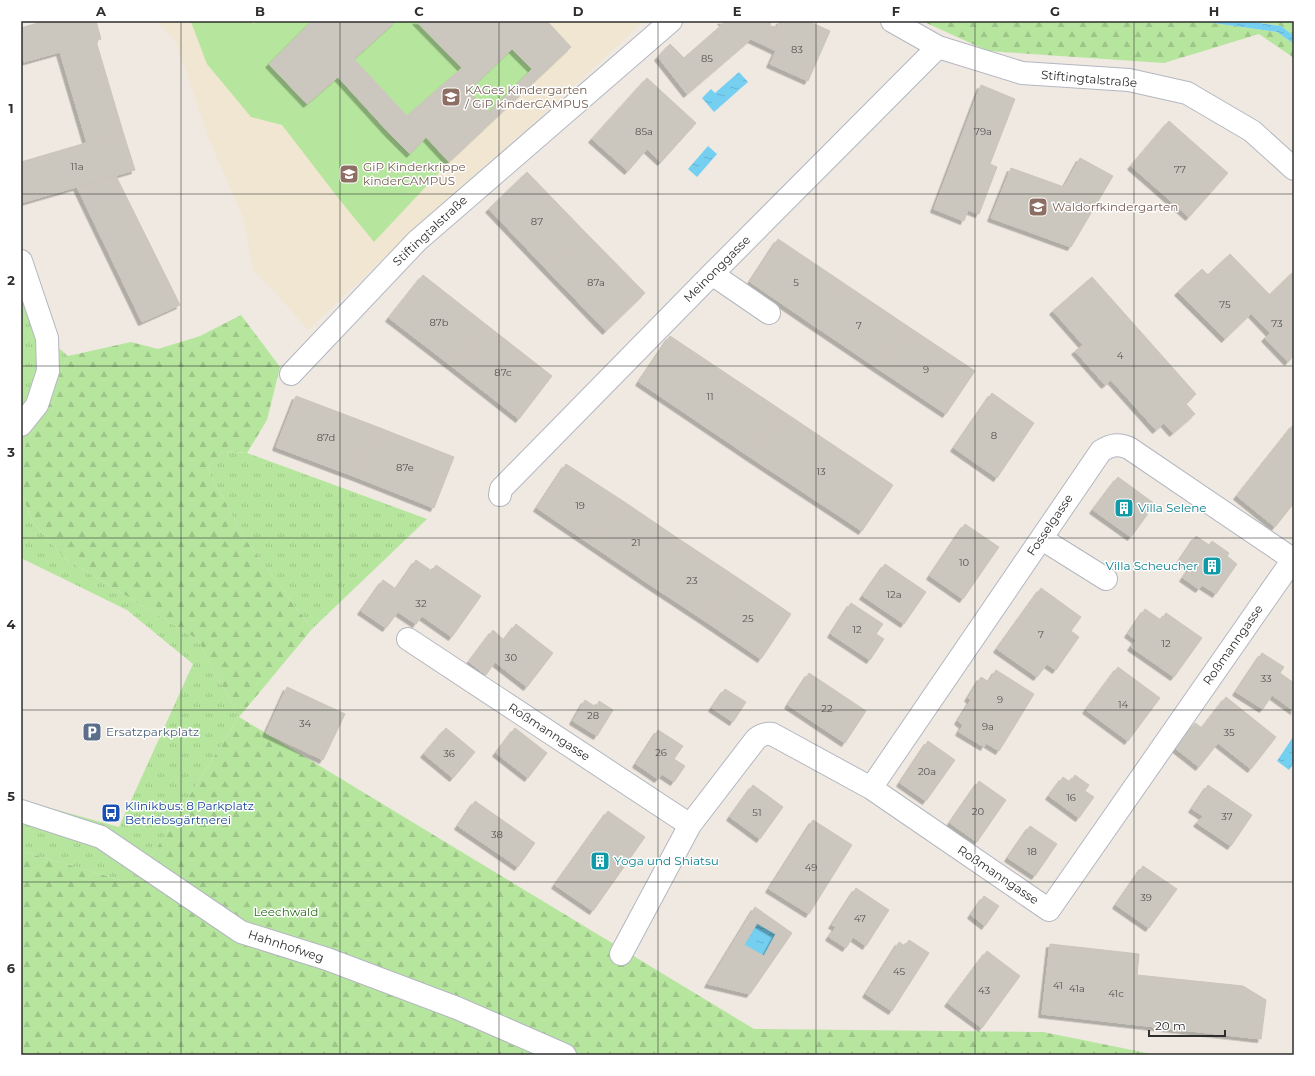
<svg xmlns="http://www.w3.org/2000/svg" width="1315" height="1076" viewBox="0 0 1315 1076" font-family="Montserrat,sans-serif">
<defs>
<pattern id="grass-tufts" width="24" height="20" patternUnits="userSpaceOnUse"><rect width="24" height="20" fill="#b6e59e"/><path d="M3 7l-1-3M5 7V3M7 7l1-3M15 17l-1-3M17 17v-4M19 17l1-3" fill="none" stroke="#9dc588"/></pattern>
<pattern id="forest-firs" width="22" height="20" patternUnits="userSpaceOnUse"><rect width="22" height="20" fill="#b6e59e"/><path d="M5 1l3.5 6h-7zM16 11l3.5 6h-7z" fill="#9dc588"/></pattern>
<pattern id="water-ripples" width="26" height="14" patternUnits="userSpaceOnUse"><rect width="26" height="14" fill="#75cff0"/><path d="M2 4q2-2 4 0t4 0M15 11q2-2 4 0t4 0" fill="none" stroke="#66b2ce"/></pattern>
<filter id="shadow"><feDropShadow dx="-3.5" dy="3.5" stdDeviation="0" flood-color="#0004"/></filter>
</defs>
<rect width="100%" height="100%" fill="#efe9e1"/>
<path fill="#f0e6d1" d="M156 21H644L551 108 433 211 308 330 273 290 253 270 244 220 208 137 176 42Z"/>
<path fill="url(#grass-tufts)" d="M21 261 47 338 68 356 21 455Z
M223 451 247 453 427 519 312 629 245 539 207 468Z
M21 491 33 523 66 559 197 639 239 717 134 884 21 851V800L119 827 193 664 127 610 21 558Z"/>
<path fill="url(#forest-firs)" d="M922 21H1199L1277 32 1294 44V58L1259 34 1164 63 988 51Z
M1245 21H1294V36L1281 26Z
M241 315 280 367 267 420 247 453 223 451 207 468 245 539 312 629 239 717 754 1029 1043 1032 1157 1055H21V851L134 884 239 717 197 639 66 559 33 523 21 491V455L68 356 131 342 158 349 200 336Z"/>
<path fill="#b6e59e" d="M173 21H251L254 24 257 21H312L269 64 307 104 338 77 389 133 409 153 426 137 449 162 374 242 339 199 282 125 251 117 207 64 191 22Z
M396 21H416L462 68 407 116 354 59Z
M512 49 532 69 489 112 468 91Z"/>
<path fill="url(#water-ripples)" d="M1199 21H1245L1281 26 1294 36V44L1277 32Z
M739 72 748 82 714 112 702 98 711 89 715 93Z
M708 146 717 154 697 177 688 169Z
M1293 737 1294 763 1289 770 1277 761Z
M757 923 776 934 764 956 744 945Z"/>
<path fill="#cbc7bf" stroke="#cbc5ba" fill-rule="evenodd" filter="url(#shadow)" d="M44 21H96L101 39 96 41 123 132 87 143 60 52 24 62 21 51V28Z
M312 21H396L354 59 407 116 462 68 416 21H547L571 47 449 162 426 137 410 154 389 133 338 77 307 104 269 64ZM512 49 532 69 489 112 468 91Z
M721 21H771L770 26 777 27 768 47 751 39 687 94 658 57 670 44 684 58 724 23Z
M780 21H808L830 31 808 81 770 64 776 51 768 47Z
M647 78 696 123 661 162 647 149 628 171 592 139Z
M981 85 1015 99 990 164 997 167 979 214 968 210 964 221 934 209Z
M1169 121 1228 173 1189 217 1131 166Z
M123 132 135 170 21 203V162Z
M1080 158 1113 176 1071 247 991 218 1011 168 1064 187Z
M527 172 586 233 547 270 489 209Z
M116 176 180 305 142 322 77 187Z
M586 233 645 293 606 331 547 270Z
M778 239 842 282 813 325 750 282Z
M1230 254 1270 295 1225 339 1178 292 1202 269 1208 275Z
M1294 271V355L1288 362 1265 338 1270 333 1251 313Z
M423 275 488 326 454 368 389 318Z
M1092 277 1196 394 1186 404 1195 414 1173 433 1164 423 1156 430 1111 380 1105 385 1075 351 1083 345 1053 311Z
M842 282 906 325 877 368 813 325Z
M906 325 975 371 946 414 877 368Z
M488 326 552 376 519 419 454 368Z
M670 336 781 410 750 457 639 382Z
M992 393 1034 423 997 478 954 448Z
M296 396 375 426 356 477 276 447Z
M781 410 893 485 862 531 750 457Z
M1294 424V503L1275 527 1237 496Z
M375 426 454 457 434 508 356 477Z
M566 464 623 501 593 546 537 508Z
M1118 477 1155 504 1131 537 1093 510Z
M623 501 679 539 649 584 593 546Z
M965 524 999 547 963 599 930 576Z
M1196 536 1209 545 1212 541 1229 553 1227 556 1237 564 1216 594 1202 585 1199 589 1183 578 1190 568 1180 560Z
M679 539 735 576 705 621 649 584Z
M416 560 432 571 436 565 481 596 452 637 422 616 416 624 398 612 386 628 361 611 383 580 396 589Z
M885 564 926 592 904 624 863 596Z
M735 576 791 614 761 659 705 621Z
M1041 588 1081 617 1071 631 1079 637 1056 670 1047 664 1037 677 997 649Z
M851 603 883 624 876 634 884 639 870 660 831 634Z
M1145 609 1161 620 1166 613 1202 638 1174 677 1131 647 1136 640 1128 634Z
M516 624 553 653 527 687 495 662 486 675 469 662 493 630 504 640Z
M1262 653 1284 667 1280 673 1294 683V711L1272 695 1263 709 1236 692Z
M1118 667 1160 698 1128 741 1086 710Z
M996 670 1034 694 1014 727 968 698 981 677 989 682Z
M809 673 866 711 845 743 788 705Z
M287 687 345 714 323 760 266 733Z
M725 689 746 702 733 722 712 708Z
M1226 697 1276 737 1251 769 1218 743 1199 767 1175 748 1195 723 1202 728Z
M585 700 596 707 599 701 613 710 597 736 573 721Z
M971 700 1014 727 999 751 986 743 984 747 959 732 963 725 958 721Z
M446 728 475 752 453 778 424 754Z
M515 728 547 753 528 778 496 753Z
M658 730 683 746 674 759 685 766 674 782 662 774 658 779 636 764Z
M928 741 955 760 926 801 900 783Z
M1075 775 1089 785 1085 791 1094 797 1079 818 1049 796 1063 777 1070 782Z
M979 781 1006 800 977 842 950 823Z
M753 785 783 807 760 839 730 817Z
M1208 785 1252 815 1231 846 1197 823 1203 816 1192 809Z
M475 801 535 843 518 867 458 826Z
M608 811 645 837 593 911 555 885Z
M813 820 852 845 809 914 769 889Z
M1030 826 1057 844 1035 876 1008 858Z
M1143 866 1177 889 1149 928 1116 905Z
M856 888 889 910 866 946 853 937 846 948 829 937 836 927 832 925Z
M984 896 999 906 985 926 971 915Z
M755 907 792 933 750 994 708 984ZM757 923 776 934 764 956 744 945Z
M909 940 929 953 892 1011 866 994 899 942 905 946Z
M1050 944 1139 954 1137 975 1243 986 1266 1000 1261 1039 1042 1014Z
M987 951 1020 976 982 1028 948 1003Z"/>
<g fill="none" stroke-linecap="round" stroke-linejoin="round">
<g stroke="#b4b7c1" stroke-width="24">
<path id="minor" d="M892 21 938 47 1022 73 1129 80 1187 93 1252 131 1294 169
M21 261 47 338 48 371 37 405 21 425
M712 274 769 313
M291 374 417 241 671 21
M500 495 501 489 712 274 938 47
M1042 539 1106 579
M408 639 690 825
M871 788 1101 451C1111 445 1118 443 1129 448L1294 560
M21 811 101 837 241 932 327 959 457 1008 565 1055
M621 954 690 825 756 739C761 735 765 733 772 734L871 788 1049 910 1294 558"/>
</g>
<use href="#minor" stroke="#fff" stroke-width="22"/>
</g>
<path fill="none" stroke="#2e2e2e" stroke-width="1" stroke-opacity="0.55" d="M181 21V1055M340 21V1055M499 21V1055M658 21V1055M816 21V1055M975 21V1055M1134 21V1055M21 194H1294M21 366H1294M21 538H1294M21 710H1294M21 882H1294"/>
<defs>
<g id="school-square" transform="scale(1)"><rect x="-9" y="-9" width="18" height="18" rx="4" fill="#8d6e63" stroke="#fff"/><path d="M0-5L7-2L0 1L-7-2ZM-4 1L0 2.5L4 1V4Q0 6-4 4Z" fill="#fff"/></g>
<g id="building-square" transform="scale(1)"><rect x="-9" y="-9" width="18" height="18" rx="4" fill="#0f9aa8" stroke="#fff"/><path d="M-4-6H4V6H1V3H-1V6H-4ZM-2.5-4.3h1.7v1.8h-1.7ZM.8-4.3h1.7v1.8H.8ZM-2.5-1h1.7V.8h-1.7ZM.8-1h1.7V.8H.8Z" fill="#fff"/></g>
<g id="parking-square" transform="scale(1)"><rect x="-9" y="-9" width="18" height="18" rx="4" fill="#5c6f8a" stroke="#fff"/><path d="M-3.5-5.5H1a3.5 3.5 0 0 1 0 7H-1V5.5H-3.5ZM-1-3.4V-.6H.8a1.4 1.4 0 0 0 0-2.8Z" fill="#fff"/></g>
<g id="bus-square" transform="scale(1)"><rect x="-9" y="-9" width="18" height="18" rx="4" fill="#1a4fb4" stroke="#fff"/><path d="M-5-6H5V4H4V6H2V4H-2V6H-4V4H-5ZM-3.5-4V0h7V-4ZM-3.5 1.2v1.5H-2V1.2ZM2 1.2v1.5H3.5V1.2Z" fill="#fff"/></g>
</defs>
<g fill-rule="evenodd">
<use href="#school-square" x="451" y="97"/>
<use href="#school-square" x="349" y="174"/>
<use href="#school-square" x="1038" y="207"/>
<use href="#building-square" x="1124" y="508"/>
<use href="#building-square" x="1212" y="566"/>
<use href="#parking-square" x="92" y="732"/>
<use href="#bus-square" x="111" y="813"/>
<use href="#building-square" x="600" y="861"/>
</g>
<g text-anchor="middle" stroke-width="3" stroke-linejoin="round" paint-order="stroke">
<g font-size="10" fill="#555452">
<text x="797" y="53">83</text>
<text x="707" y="62">85</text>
<text x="644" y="135">85a</text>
<text x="983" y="135">79a</text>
<text x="77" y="170">11a</text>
<text x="1180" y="173">77</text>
<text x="537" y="225">87</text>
<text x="596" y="286">87a</text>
<text x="796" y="286">5</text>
<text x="1225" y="308">75</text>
<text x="439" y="326">87b</text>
<text x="1277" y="327">73</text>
<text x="859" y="329">7</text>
<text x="1120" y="359">4</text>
<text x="926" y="373">9</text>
<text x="503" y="376">87c</text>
<text x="710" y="400">11</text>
<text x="994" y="439">8</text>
<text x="326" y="441">87d</text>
<text x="405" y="471">87e</text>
<text x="821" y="475">13</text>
<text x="580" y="509">19</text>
<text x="636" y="546">21</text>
<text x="964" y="566">10</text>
<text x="692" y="584">23</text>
<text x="894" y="598">12a</text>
<text x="421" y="607">32</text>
<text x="748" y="622">25</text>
<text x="857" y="633">12</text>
<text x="1041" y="638">7</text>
<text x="1166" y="647">12</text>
<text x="511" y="661">30</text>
<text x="1266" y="682">33</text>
<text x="1000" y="703">9</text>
<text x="1123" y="708">14</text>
<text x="827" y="712">22</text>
<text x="593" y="719">28</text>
<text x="305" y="727">34</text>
<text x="988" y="730">9a</text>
<text x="1229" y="736">35</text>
<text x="661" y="756">26</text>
<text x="449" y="757">36</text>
<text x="927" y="775">20a</text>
<text x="1071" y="801">16</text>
<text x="978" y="815">20</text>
<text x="757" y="816">51</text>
<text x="1227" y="820">37</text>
<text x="497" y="838">38</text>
<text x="1032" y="855">18</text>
<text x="811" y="871">49</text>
<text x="1146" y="901">39</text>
<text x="860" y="922">47</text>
<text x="899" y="975">45</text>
<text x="1058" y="989">41</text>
<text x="1077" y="992">41a</text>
<text x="984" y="994">43</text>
<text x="1116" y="997">41c</text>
</g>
<g font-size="12" fill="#2e2e2e" stroke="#fff">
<text transform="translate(1089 79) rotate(5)" y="4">Stiftingtalstraße</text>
<text transform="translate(430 231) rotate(-43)" y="4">Stiftingtalstraße</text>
<text transform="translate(717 269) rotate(-45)" y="4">Meinonggasse</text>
<text transform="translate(1050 525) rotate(-56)" y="4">Fosselgasse</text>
<text transform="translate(1233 645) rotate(-55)" y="4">Roßmanngasse</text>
<text transform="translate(549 732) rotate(33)" y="4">Roßmanngasse</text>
<text transform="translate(998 875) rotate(34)" y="4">Roßmanngasse</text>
<text transform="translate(286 946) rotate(18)" y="4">Hahnhofweg</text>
</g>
<g font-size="12" fill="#785e54" stroke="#fff" text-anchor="start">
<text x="465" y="94">KAGes Kindergarten<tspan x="465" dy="14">/ GiP kinderCAMPUS</tspan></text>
<text x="363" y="171">GiP Kinderkrippe<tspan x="363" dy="14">kinderCAMPUS</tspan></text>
<text x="1052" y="211">Waldorfkindergarten</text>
</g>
<g font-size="12" fill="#0d838f" stroke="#fff" text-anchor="start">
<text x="1138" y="512">Villa Selene</text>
<text x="1198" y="570" text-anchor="end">Villa Scheucher</text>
<text x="614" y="865">Yoga und Shiatsu</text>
</g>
<g font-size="12" fill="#4e5e75" stroke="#fff" text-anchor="start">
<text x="106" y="736">Ersatzparkplatz</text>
</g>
<g font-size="12" fill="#164399" stroke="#fff" text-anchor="start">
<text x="125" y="810">Klinikbus: 8 Parkplatz<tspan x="125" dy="14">Betriebsgärtnerei</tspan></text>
</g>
<g font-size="12" fill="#2c6e1b" stroke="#fff">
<text x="286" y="916">Leechwald</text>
</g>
</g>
<rect width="1315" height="1076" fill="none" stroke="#ffffff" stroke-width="44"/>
<path d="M1149 1030v6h76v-6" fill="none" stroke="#2e2e2e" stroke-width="2"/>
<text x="1155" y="1030" font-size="12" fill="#2e2e2e" stroke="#ffffff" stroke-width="3" paint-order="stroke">20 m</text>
<rect x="22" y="22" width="1271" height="1032" fill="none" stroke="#2e2e2e" stroke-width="1.5"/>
<g font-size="13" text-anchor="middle" font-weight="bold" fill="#2e2e2e">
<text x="101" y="16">A</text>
<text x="260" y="16">B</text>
<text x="419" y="16">C</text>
<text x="578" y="16">D</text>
<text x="737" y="16">E</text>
<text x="896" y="16">F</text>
<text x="1055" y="16">G</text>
<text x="1214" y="16">H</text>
<text x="11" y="113">1</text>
<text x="11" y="285">2</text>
<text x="11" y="457">3</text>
<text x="11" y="629">4</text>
<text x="11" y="801">5</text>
<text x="11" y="973">6</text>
</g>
</svg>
